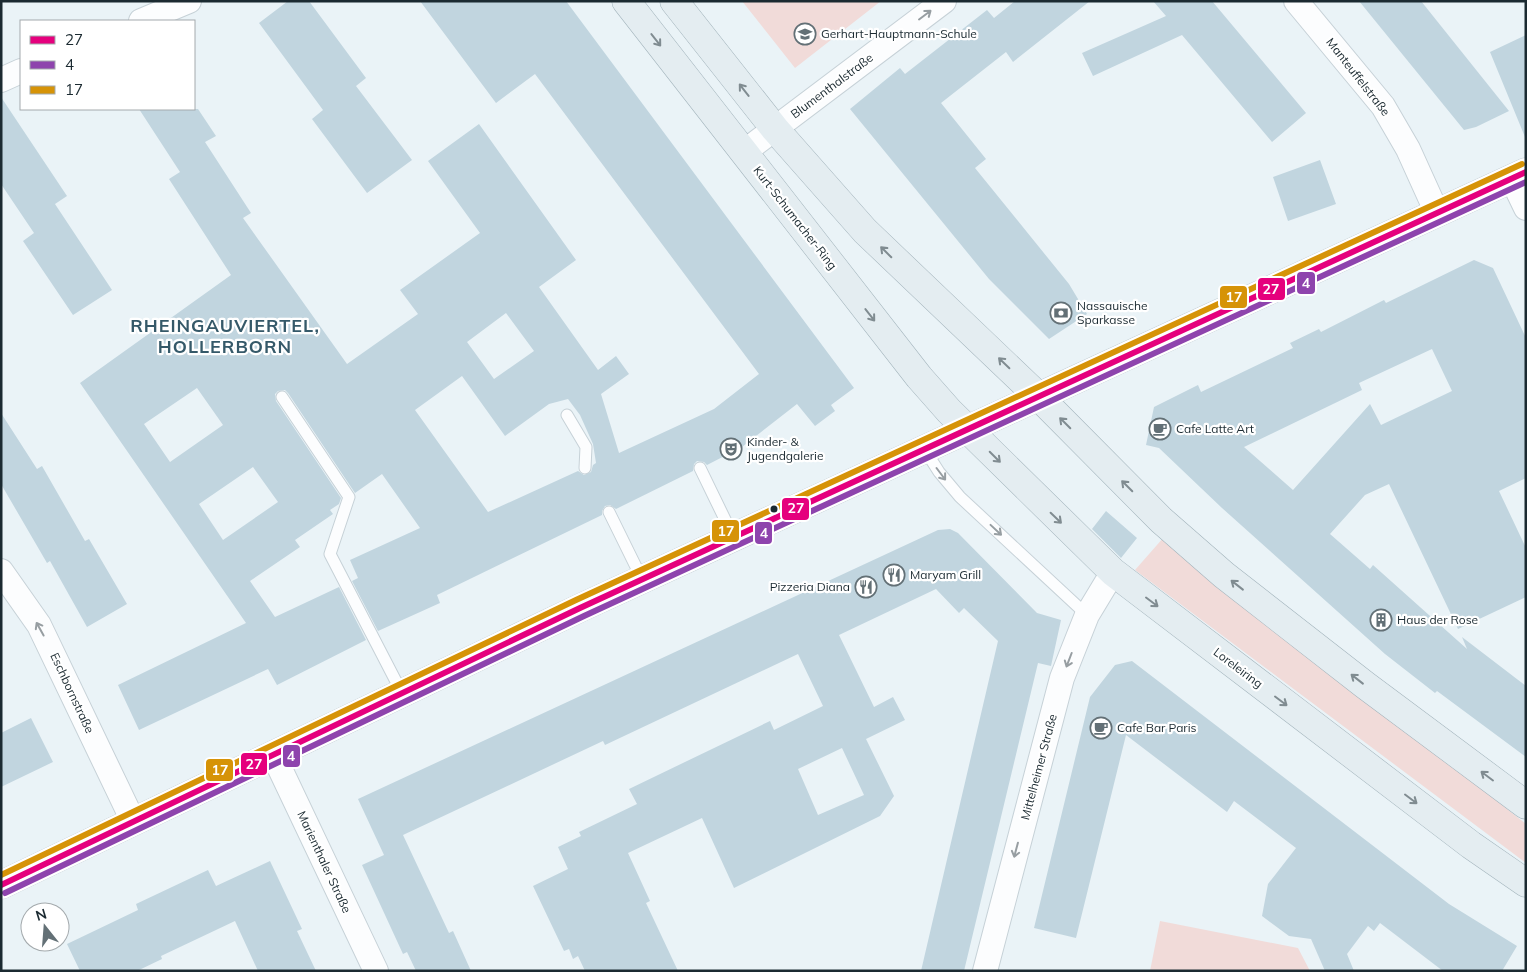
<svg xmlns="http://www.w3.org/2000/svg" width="1527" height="972" viewBox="0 0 1527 972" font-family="Mulish,sans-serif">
<rect width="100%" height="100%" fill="#eaf3f7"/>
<path fill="#f1dbd9" d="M742 1H881L795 68Z
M1164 537 1526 824V863L1135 570Z
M1160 921 1298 948 1310 971H1150Z"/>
<path fill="#c1d5df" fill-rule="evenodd" d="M288 1H309L366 78 356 86 412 160 367 193 312 119 323 110 259 23Z
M420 1H566L854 388 831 405 835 411 815 426 797 404 742 447 707 465 704 462 697 461 694 464 693 471 616 509 610 505 605 506 602 511V515L437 595 440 603 378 631 352 581 358 578 350 560 420 528 382 474 355 493 288 393 285 390 278 391 275 394 276 401 341 498 339 504 330 510 333 514 295 540 300 547 250 581 275 617 339 587 366 640 277 685 268 669 139 730 118 685 246 623 80 383 231 275 169 179 180 172 139 109H198L216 136 205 142 251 213 243 218 347 364 418 314 400 290 480 233 428 161 479 124 576 260 539 287 598 370 616 356 629 374 601 394 619 453 714 409 759 374 535 74 496 103ZM506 313 534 351 494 379 467 342ZM462 376 505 436 549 404 568 399 580 415 593 444 596 463 593 465 591 472 584 475 578 471 488 512 415 410ZM197 388 223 425 170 462 144 424ZM253 467 278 502 223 540 199 504Z
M1015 1H1090L1013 62 1006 52 941 103 986 159 975 168 1069 284 1087 314 1049 339 989 279 850 109 900 68 905 74 987 10 994 18Z
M1153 1H1212L1306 113 1272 142 1182 35 1093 76 1082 53 1166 16Z
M1359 1H1421L1509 111 1476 127 1464 130Z
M1526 35V137H1525L1490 52Z
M1 97 67 196 55 204 112 290 73 315 23 241 34 233 1 184Z
M1320 160 1336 204 1288 221 1273 177Z
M1474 260 1493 268 1526 338V478L1499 491 1526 548V597L1458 629 1389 484 1365 495 1330 534 1370 569 1373 565 1467 649 1462 637 1526 686V757L1437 691 1435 693 1385 654 1222 508 1159 448 1146 445 1154 407 1198 385 1201 392 1293 348 1290 343 1319 329 1321 332 1384 300 1386 303ZM1432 349 1452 391 1381 425 1370 404 1293 490 1244 447 1362 390 1359 383Z
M1 413 37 469 42 466 85 541 89 539 127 604 87 627 50 561 47 563 1 484Z
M1106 511 1137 538 1121 558 1092 529Z
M950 529 958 533 1037 613 1061 620 1051 666 1038 663 964 971H921L998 641 964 608 959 613 936 589 839 635 874 707 893 697 905 720 866 739 894 796 880 816 734 888 702 818 628 853 650 901 646 903 678 971H585L578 956 573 959 569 949 564 951 533 886 568 869 558 847 581 836 579 832 637 804 629 789 770 721 774 730 823 706 798 654 605 745 603 741 403 835 449 933 453 931 471 971H416L407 952 403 954 362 865 384 855 358 799 938 530ZM842 748 864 795 818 815 798 769Z
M1132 661 1449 904 1517 946 1502 971H1443L1380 923 1374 931 1368 926 1347 954 1354 971H1325L1311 939 1289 936 1262 916 1268 884 1296 848 1234 801 1227 812 1126 735 1076 938 1034 928 1090 697 1115 665Z
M31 718 53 762 1 787V733Z
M270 861 302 929 297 931 316 971H258L235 921 161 956 162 959 137 971H80L67 944 138 910 136 904 208 870 216 886Z"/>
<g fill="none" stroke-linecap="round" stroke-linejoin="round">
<g stroke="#c6d1d7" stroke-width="13">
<path id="service" d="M282 397 349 497 330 554 402 693
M567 415 586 447 585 468
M925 450 939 472 960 497 1087 615
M700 468 734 538
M609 512 642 579"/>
</g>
<g stroke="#c6d1d7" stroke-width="26">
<path id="minor" d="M1296 1 1383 106 1408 149 1437 213
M141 21 189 1
M1 80 21 71
M744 152 944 1
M1512 179 1526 208
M1 571 39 625 133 821
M273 754 376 971
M985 971 1062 678 1087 615 1113 572"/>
</g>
<g stroke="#c6d1d7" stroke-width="29">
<path id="secondary" d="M1 885 580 608 1526 172"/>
</g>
<g stroke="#a2b3bb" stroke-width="29">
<path id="primary" d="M626 1 919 377 949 411 1113 572 1471 845 1526 883
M674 1 775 129 865 231 1039 397 1161 520 1224 575 1365 685 1526 805"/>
</g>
<use href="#service" stroke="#fcfdfe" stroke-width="11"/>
<use href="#minor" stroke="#fcfdfe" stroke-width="24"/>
<use href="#secondary" stroke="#fcfdfe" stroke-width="28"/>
<use href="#primary" stroke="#e4edf1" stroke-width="28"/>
<g stroke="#fff" stroke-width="10">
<path id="bus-1" d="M1 885 580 608 1526 172"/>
</g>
<g stroke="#fff" stroke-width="10">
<path id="bus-2" d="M5 893 584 616 1526 182"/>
</g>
<g stroke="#fff" stroke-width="10">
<path id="bus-3" d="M1 875 576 600 1522 164"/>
</g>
<use href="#bus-1" stroke="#e5007d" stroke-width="6"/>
<use href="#bus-2" stroke="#8e44ad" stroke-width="6"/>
<use href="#bus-3" stroke="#d69307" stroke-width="6"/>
</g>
<defs><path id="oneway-shaft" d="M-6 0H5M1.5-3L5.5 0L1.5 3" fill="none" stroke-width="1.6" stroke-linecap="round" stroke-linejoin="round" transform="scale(1.25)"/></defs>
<g stroke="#979ea2">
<use href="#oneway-shaft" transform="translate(925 15) rotate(-37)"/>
<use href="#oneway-shaft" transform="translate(941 474) rotate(53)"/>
<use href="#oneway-shaft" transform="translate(996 530) rotate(43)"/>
<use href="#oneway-shaft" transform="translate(40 629) rotate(-119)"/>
<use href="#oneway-shaft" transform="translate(1069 660) rotate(111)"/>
<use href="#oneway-shaft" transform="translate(1016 850) rotate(105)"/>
</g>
<g stroke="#808c91">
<use href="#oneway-shaft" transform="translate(656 40) rotate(52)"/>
<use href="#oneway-shaft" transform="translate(744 90) rotate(-128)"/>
<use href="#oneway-shaft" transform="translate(886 252) rotate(-135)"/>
<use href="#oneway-shaft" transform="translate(870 315) rotate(52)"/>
<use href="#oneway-shaft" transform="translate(1004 363) rotate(-136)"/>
<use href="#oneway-shaft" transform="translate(1065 423) rotate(-135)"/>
<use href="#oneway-shaft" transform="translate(995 457) rotate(45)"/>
<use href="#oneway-shaft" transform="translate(1127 486) rotate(-135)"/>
<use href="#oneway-shaft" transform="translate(1056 518) rotate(44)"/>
<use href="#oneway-shaft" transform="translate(1237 585) rotate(-142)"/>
<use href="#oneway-shaft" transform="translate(1152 602) rotate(37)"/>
<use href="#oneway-shaft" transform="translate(1357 679) rotate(-142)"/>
<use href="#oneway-shaft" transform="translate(1281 701) rotate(37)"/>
<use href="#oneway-shaft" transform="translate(1487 776) rotate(-143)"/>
<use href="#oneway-shaft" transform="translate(1411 799) rotate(37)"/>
</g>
<defs>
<g id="school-ring" transform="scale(1.125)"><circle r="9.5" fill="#fff" stroke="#637076" stroke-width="1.5"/><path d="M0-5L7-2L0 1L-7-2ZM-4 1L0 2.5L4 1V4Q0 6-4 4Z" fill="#637076"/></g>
<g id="bank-ring" transform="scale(1.125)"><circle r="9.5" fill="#fff" stroke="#637076" stroke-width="1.5"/><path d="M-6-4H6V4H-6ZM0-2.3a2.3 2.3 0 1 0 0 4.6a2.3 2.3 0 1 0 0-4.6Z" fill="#637076"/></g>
<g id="cafe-ring" transform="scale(1.125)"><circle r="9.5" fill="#fff" stroke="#637076" stroke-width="1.5"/><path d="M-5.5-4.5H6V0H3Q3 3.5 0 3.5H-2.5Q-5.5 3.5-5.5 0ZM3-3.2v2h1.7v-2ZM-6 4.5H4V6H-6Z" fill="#637076"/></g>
<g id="theatre-ring" transform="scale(1.125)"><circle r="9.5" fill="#fff" stroke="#637076" stroke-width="1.5"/><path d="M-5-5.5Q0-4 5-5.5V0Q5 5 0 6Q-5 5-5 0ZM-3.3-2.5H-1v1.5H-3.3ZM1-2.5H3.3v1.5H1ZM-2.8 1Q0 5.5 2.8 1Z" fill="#637076"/></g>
<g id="restaurant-ring" transform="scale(1.125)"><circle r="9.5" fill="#fff" stroke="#637076" stroke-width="1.5"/><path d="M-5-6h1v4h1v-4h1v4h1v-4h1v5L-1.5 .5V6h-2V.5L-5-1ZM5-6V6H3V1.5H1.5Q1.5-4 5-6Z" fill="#637076"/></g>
<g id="building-ring" transform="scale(1.125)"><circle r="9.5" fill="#fff" stroke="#637076" stroke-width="1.5"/><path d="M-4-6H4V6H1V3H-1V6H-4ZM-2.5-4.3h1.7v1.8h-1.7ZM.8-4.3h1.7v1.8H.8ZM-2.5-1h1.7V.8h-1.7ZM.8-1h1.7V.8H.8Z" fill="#637076"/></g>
</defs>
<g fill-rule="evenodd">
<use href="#school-ring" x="805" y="34"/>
<use href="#bank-ring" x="1061" y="313"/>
<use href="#cafe-ring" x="1160" y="429"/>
<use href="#theatre-ring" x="731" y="449"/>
<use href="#restaurant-ring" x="894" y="575"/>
<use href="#restaurant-ring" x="866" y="587"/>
<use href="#building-ring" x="1381" y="620"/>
<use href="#cafe-ring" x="1101" y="728"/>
</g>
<circle fill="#1b2a31" stroke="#fff" stroke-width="2" cx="774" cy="509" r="4.5"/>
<g text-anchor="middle" stroke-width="4.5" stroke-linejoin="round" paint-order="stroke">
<g font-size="12" fill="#1b2a31" stroke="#fff" text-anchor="start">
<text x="821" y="38">Gerhart-Hauptmann-Schule</text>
<text x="1077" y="310">Nassauische<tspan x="1077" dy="14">Sparkasse</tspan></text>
<text x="1176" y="433">Cafe Latte Art</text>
<text x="747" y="446">Kinder- &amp;<tspan x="747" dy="14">Jugendgalerie</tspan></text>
<text x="910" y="579">Maryam Grill</text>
<text x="850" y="591" text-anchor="end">Pizzeria Diana</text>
<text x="1397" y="624">Haus der Rose</text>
<text x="1117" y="732">Cafe Bar Paris</text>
</g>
<g font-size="12" fill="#1b2a31" stroke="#fff">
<text transform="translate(1358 77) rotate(52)" y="4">Manteuffelstraße</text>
<text transform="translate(832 86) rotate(-37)" y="4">Blumenthalstraße</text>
<text transform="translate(795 218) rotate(52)" y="4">Kurt-Schumacher-Ring</text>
<text transform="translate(1238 668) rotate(37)" y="4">Loreleiring</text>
<text transform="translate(72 693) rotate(65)" y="4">Eschbornstraße</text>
<text transform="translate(1039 767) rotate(-75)" y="4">Mittelheimer Straße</text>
<text transform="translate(324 862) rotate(65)" y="4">Marienthaler Straße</text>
</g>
<g font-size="18" font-weight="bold" letter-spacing="1" fill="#355969" stroke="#fff">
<text x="225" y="332">RHEINGAUVIERTEL,<tspan x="225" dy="21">HOLLERBORN</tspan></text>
</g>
</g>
<g stroke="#fff" stroke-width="2">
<rect x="1296" y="271" width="20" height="24" rx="5" fill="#8e44ad"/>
<rect x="1257" y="277" width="29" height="24" rx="5" fill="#e5007d"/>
<rect x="1219" y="285" width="29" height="24" rx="5" fill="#d69307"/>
<rect x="781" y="497" width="29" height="24" rx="5" fill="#e5007d"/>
<rect x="711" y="519" width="29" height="24" rx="5" fill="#d69307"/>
<rect x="754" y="521" width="19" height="24" rx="5" fill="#8e44ad"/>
<rect x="282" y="744" width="19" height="24" rx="5" fill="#8e44ad"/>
<rect x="240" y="752" width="28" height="24" rx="5" fill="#e5007d"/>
<rect x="205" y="758" width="29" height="24" rx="5" fill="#d69307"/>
</g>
<g font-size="14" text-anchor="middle" font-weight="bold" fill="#fff">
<text x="1306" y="288">4</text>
<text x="1271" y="294">27</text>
<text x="1234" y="302">17</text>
<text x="796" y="513">27</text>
<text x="726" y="536">17</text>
<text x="764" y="538">4</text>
<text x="291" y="761">4</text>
<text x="254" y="769">27</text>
<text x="220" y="775">17</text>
</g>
<rect width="1527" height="972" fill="none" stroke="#1b2a31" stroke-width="5"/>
<rect x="20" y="20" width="175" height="90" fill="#ffffff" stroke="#a4aaad"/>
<rect x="30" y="36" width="25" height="8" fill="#e5007d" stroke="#a4aaad"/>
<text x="65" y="45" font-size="15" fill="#1b2a31">27</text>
<rect x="30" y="61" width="25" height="8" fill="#8e44ad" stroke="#a4aaad"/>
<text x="65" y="70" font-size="15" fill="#1b2a31">4</text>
<rect x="30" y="86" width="25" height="8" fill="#d69307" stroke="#a4aaad"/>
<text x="65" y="95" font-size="15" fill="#1b2a31">17</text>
<g transform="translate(45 927) rotate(343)"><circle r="24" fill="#ffffff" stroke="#a4aaad"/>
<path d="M0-4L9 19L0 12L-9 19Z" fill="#637076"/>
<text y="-8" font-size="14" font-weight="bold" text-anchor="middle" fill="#1b2a31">N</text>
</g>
</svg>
